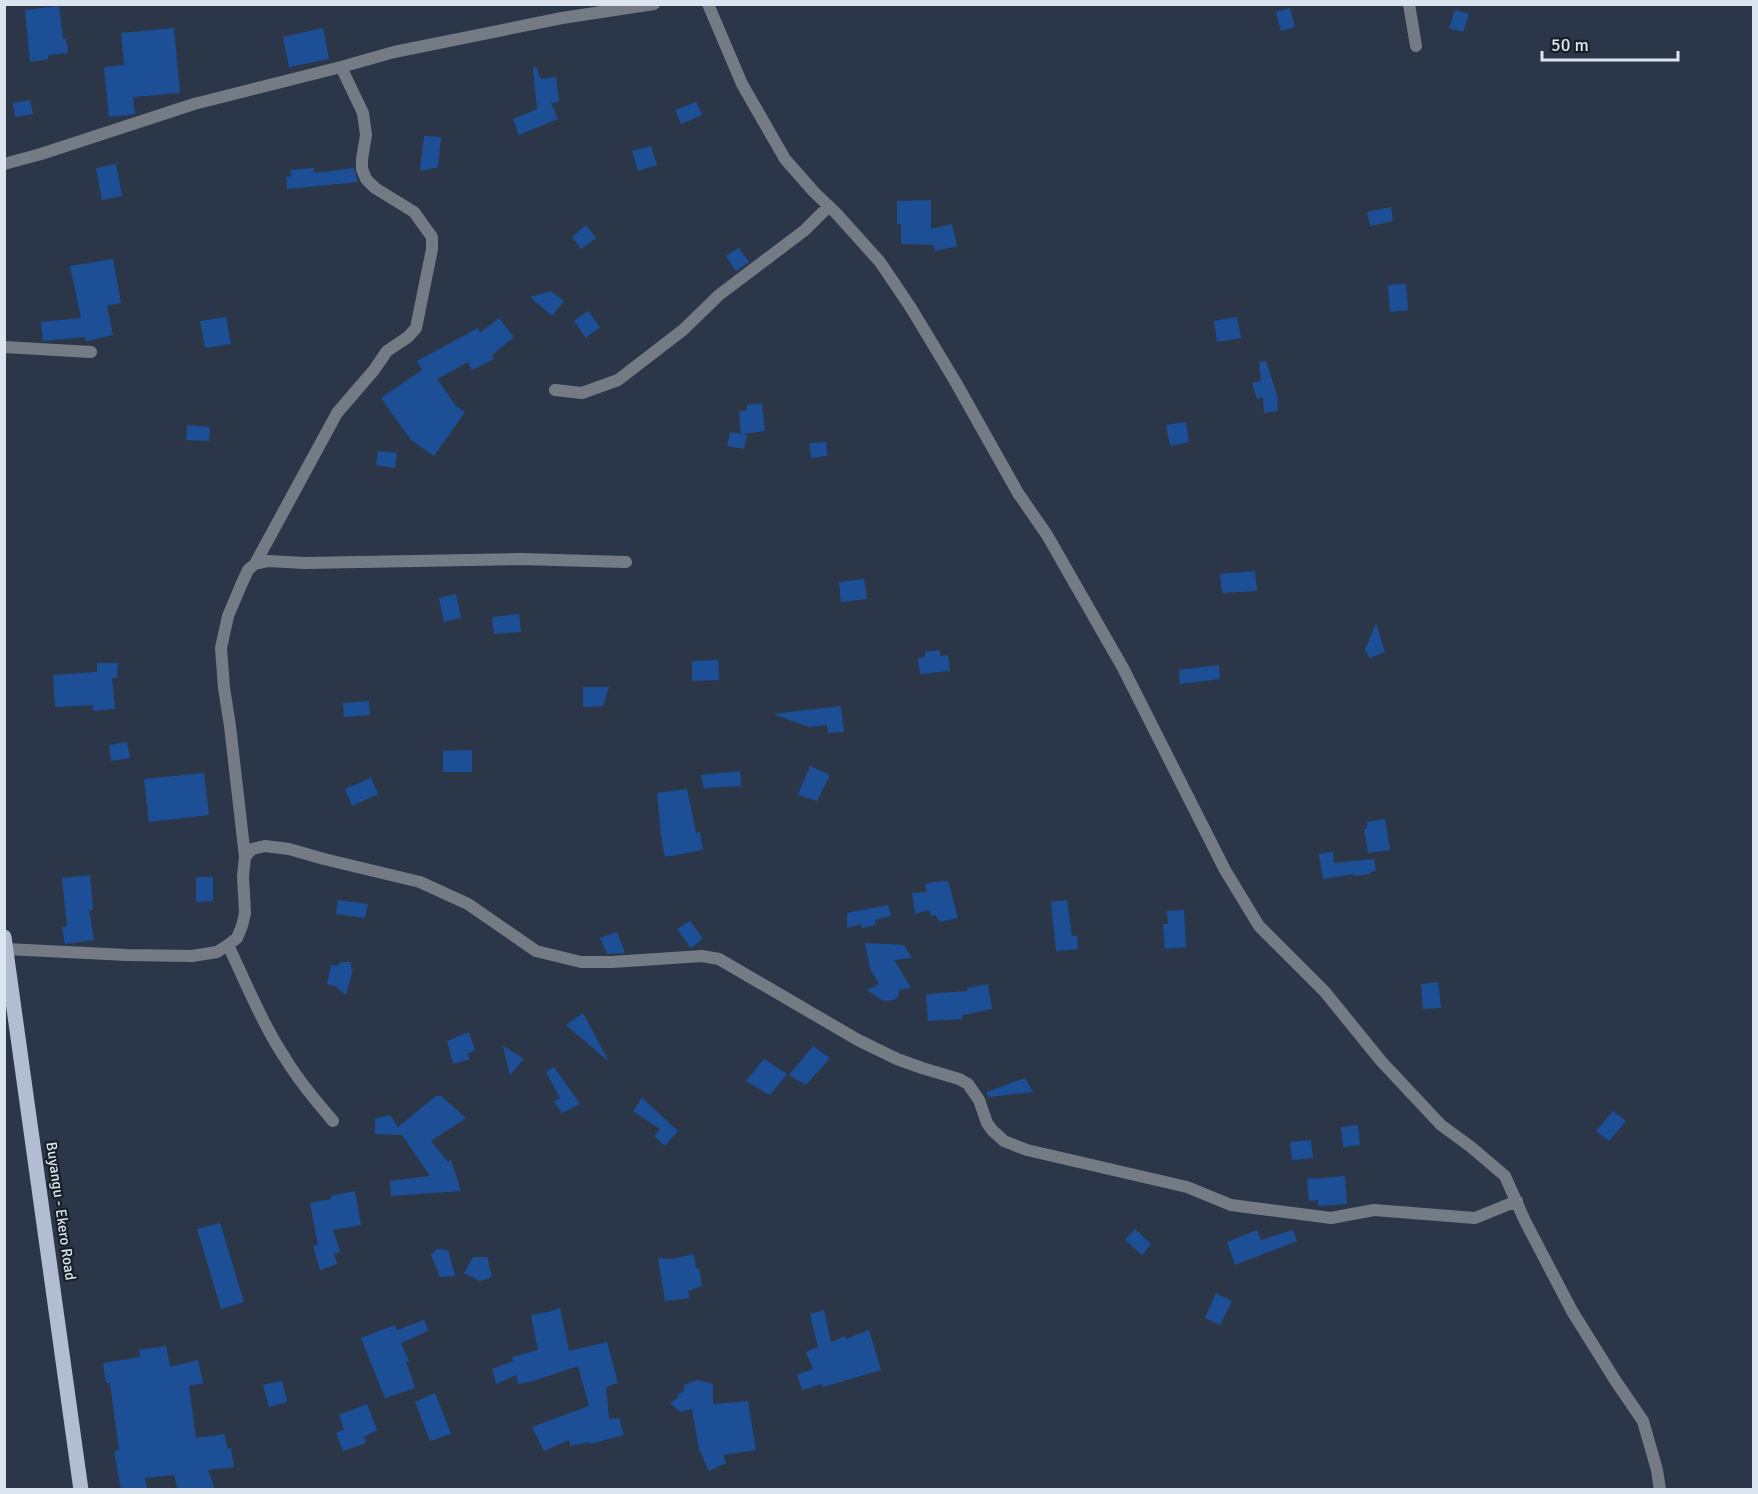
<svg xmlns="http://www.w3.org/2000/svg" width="1758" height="1494" viewBox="0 0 1758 1494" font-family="Signika,sans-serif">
<rect width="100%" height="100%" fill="#2b3749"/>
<path fill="#1d4f97" d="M59 6 63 39 66 38 68 53 48 55V59L30 62 25 10Z
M1290 8 1295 27 1281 31 1276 12Z
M1455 10 1469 14 1463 32 1449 28Z
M174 28 180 93 133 97 135 114 109 117 104 67 124 65 121 33Z
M323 28 329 59 289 67 283 37Z
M536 67 541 79 556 77 559 102 551 103 558 119 519 135 513 119 537 109 533 68Z
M30 100 33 114 15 117 13 103Z
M696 102 702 115 681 124 675 110Z
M424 136 441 137 438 167 420 171Z
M651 146 657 165 638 171 632 151Z
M116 164 122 196 102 200 96 168Z
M314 168V173L354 168 358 182 287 189 286 177 291 176 290 170Z
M931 200V229L952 224 957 246 935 251 934 245 901 244V224H897V201Z
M1391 207 1393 221 1370 226 1367 212Z
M586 225 596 238 581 249 572 237Z
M739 248 749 262 736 271 726 256Z
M113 259 121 303 107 306 113 335 86 341 85 337 43 341 41 322 81 318 70 266Z
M1406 284 1408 310 1390 312 1388 285Z
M551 291 564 301 552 316 530 297Z
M588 311 600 327 586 338 574 321Z
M226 317 231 344 205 348 200 321Z
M1237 317 1241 338 1217 342 1214 321Z
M499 318 514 337 492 355 494 359 472 370 468 362 437 379 456 406 465 412 434 456 411 440 381 398 422 370 417 361 478 328 480 333Z
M1266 361 1277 395 1278 411 1264 413 1263 397 1257 399 1252 383 1261 381 1259 362Z
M762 403 765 431 741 434 739 411H747V405Z
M1186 422 1189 442 1170 446 1166 425Z
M187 425 210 427 209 441 186 440Z
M730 432 747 435 744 449 727 446Z
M826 442 827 456 811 458 809 443Z
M378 451 397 453 395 468 376 465Z
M1255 571 1257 591 1222 593 1220 574Z
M864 579 867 599 841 602 839 582Z
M456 594 461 618 444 622 439 598Z
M519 614 521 632 494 634 492 617Z
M1376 623 1385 652 1370 658 1365 650Z
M940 650V656L948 655 950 671 920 674 918 658 925 657V652Z
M718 660 719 680 692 681V661Z
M97 663H118L117 678H112L115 709 93 711V705L55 707 53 675 97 672Z
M1219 665 1220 679 1180 684 1179 670Z
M583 687H609L603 706 583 707Z
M369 701 370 715 344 717 343 703Z
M841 706 844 732 828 733 827 725 809 727 773 714Z
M127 742 130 758 111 761 109 745Z
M472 750V772H443V751Z
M810 766 830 775 817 801 798 795Z
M740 771 741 786 704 788 701 775Z
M204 773 209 815 149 822 144 779Z
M371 778 378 794 352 806 345 789Z
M687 789 696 833 700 832 703 850 665 857 661 835 657 793Z
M1385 819 1390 850 1368 853 1364 829H1367V822Z
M1333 852 1334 863 1374 859 1376 871 1370 872V874L1354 876 1353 874 1323 879 1319 854Z
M90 875 93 910H89L94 940 65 944 62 927 67 926 62 878Z
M196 877H213V901L196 902Z
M948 881 958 918 940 922 935 915 931 916 929 910 915 914 912 893 927 892 925 884 933 882Z
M338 900 368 904 365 918 336 914Z
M1067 900 1072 936 1077 935 1078 949 1056 951 1051 902Z
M888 905 891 916 875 920 876 925 862 928 861 924 847 928V913Z
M1184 910 1186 947 1165 949 1163 924H1168L1167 911Z
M690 921 703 939 691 948 677 929Z
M617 932 625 953 607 954 600 938Z
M865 943 904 945 912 958 894 960 911 988 899 990 898 997 894 1000 883 1001 867 990 879 984 870 969Z
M341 962H351V969H353L346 995 335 986 327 984 331 965 337 966Z
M1438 982 1441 1008 1423 1009 1421 984Z
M988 984 992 1009 962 1015V1019L928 1021 926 994 968 991 967 988Z
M583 1013 608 1060H607L566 1025Z
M469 1032 475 1050 467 1054 470 1059 453 1064 447 1041Z
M503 1046 524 1059 510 1075Z
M813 1046 830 1058 806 1085 789 1075Z
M764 1059 787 1074 770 1095 746 1081Z
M554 1067 580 1104 562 1113 554 1102 560 1098 546 1072Z
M1025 1078 1033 1092 988 1097 987 1092Z
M436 1096H441L466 1118 431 1141 448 1162 451 1160 461 1191 391 1196 390 1181 430 1176 402 1135 375 1134V1119L390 1115 398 1127Z
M642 1098 678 1131 665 1146 654 1136 660 1129 633 1111Z
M1613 1111 1626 1121 1609 1141 1596 1131Z
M1358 1125 1360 1145 1343 1147 1341 1127Z
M1311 1140 1313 1158 1292 1160 1290 1142Z
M1345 1176 1347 1204 1318 1206V1200L1309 1201 1307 1179Z
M355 1191 361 1225 333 1230 340 1252 334 1254 337 1264 320 1270 313 1246 318 1245 310 1203 331 1199V1196Z
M220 1223 244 1302 221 1309 197 1229Z
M1135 1229 1151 1244 1142 1255 1125 1240Z
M1257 1230 1261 1240 1293 1230 1297 1241 1235 1265 1227 1242Z
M437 1249 448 1250 455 1276 440 1277 431 1255Z
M694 1254 696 1269 699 1268 702 1286 688 1291 690 1298 665 1301 658 1258 672 1259Z
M473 1257H487L492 1277 480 1281 464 1273Z
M1216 1293 1232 1301 1220 1325 1205 1318Z
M560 1308 569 1351 607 1342 618 1383 606 1387 609 1419 619 1418 624 1435 590 1444 589 1442 570 1446 569 1440 544 1451 532 1427 589 1406 578 1366 533 1381 518 1384 516 1375 496 1384 492 1369 513 1361 512 1357 538 1350 531 1315 549 1312Z
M824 1310 831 1342 845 1336 846 1339 869 1330 881 1370 823 1387 822 1384 802 1390 797 1375 813 1369 806 1352 818 1347 810 1314Z
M424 1320 428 1331 401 1343 409 1361 406 1362 415 1388 385 1398 361 1338 395 1325 397 1330Z
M166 1346 170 1367 198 1360 203 1383 189 1386 196 1438 225 1434 227 1449 231 1448 234 1467 208 1470 215 1490H178L174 1475 145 1478 147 1490H121L114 1451 119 1450 110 1383H106L103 1363 140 1357 139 1350Z
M697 1380 713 1384V1404L748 1401 756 1450 723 1455 726 1463 709 1471 699 1449 692 1409 680 1412 670 1403 679 1397 677 1395 684 1391V1385Z
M282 1381 287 1402 269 1407 263 1385Z
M435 1393 451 1434 430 1441 415 1402Z
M367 1404 377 1430 364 1437 366 1443 343 1451 336 1433 344 1430 339 1415Z"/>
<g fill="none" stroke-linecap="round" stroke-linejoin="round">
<path stroke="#747b84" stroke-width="12" d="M708 4 742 84 785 159 814 192 836 213 880 262 911 308 955 381 1018 493 1047 535 1123 668 1225 870 1259 926 1325 992 1381 1061 1441 1125 1471 1147 1505 1176 1525 1221 1572 1311 1615 1380 1643 1421 1657 1470 1660 1490
M1409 4 1416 46
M4 164 41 154 194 104 341 67 394 52 562 18 654 4
M4 347 91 352
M555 390 582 393 618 380 683 330 719 295 805 230 829 206
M255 564 337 413 374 370 387 351 408 337 416 328 432 249V237L414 212 375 188 366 179 362 169V159L366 135 363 113 341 67
M245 857 230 726 224 688 221 648 228 616 242 583 248 570 255 564 268 561 305 563 521 559 626 562
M228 945C246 983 262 1023 285 1058 299 1081 316 1101 333 1121
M6 949 127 955 192 956 217 952 228 945 237 938 242 926 245 913 243 876 245 857 252 849 265 846 289 849 324 859 420 882 468 904 536 951 581 962H612L702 956 719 959 858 1040 897 1059 922 1068 959 1079 968 1084 979 1100 987 1123 992 1130 1004 1141 1027 1150 1187 1187 1231 1205 1331 1218 1374 1210 1475 1218 1517 1201"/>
<path stroke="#b1bed2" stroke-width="15" d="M4 937 81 1490"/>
</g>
<g text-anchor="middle" stroke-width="4.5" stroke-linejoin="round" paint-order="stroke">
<g font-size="15" fill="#dce4f0" stroke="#181e26">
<text transform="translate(61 1211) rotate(82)" y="5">Buyangu - Ekero Road</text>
</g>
</g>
<rect width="1758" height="1494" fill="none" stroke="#dce4f0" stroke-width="12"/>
<path d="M1542 51v9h136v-9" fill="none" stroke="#dce4f0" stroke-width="3"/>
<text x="1551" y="51" font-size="18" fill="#dce4f0" stroke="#181e26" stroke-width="4.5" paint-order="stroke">50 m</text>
</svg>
